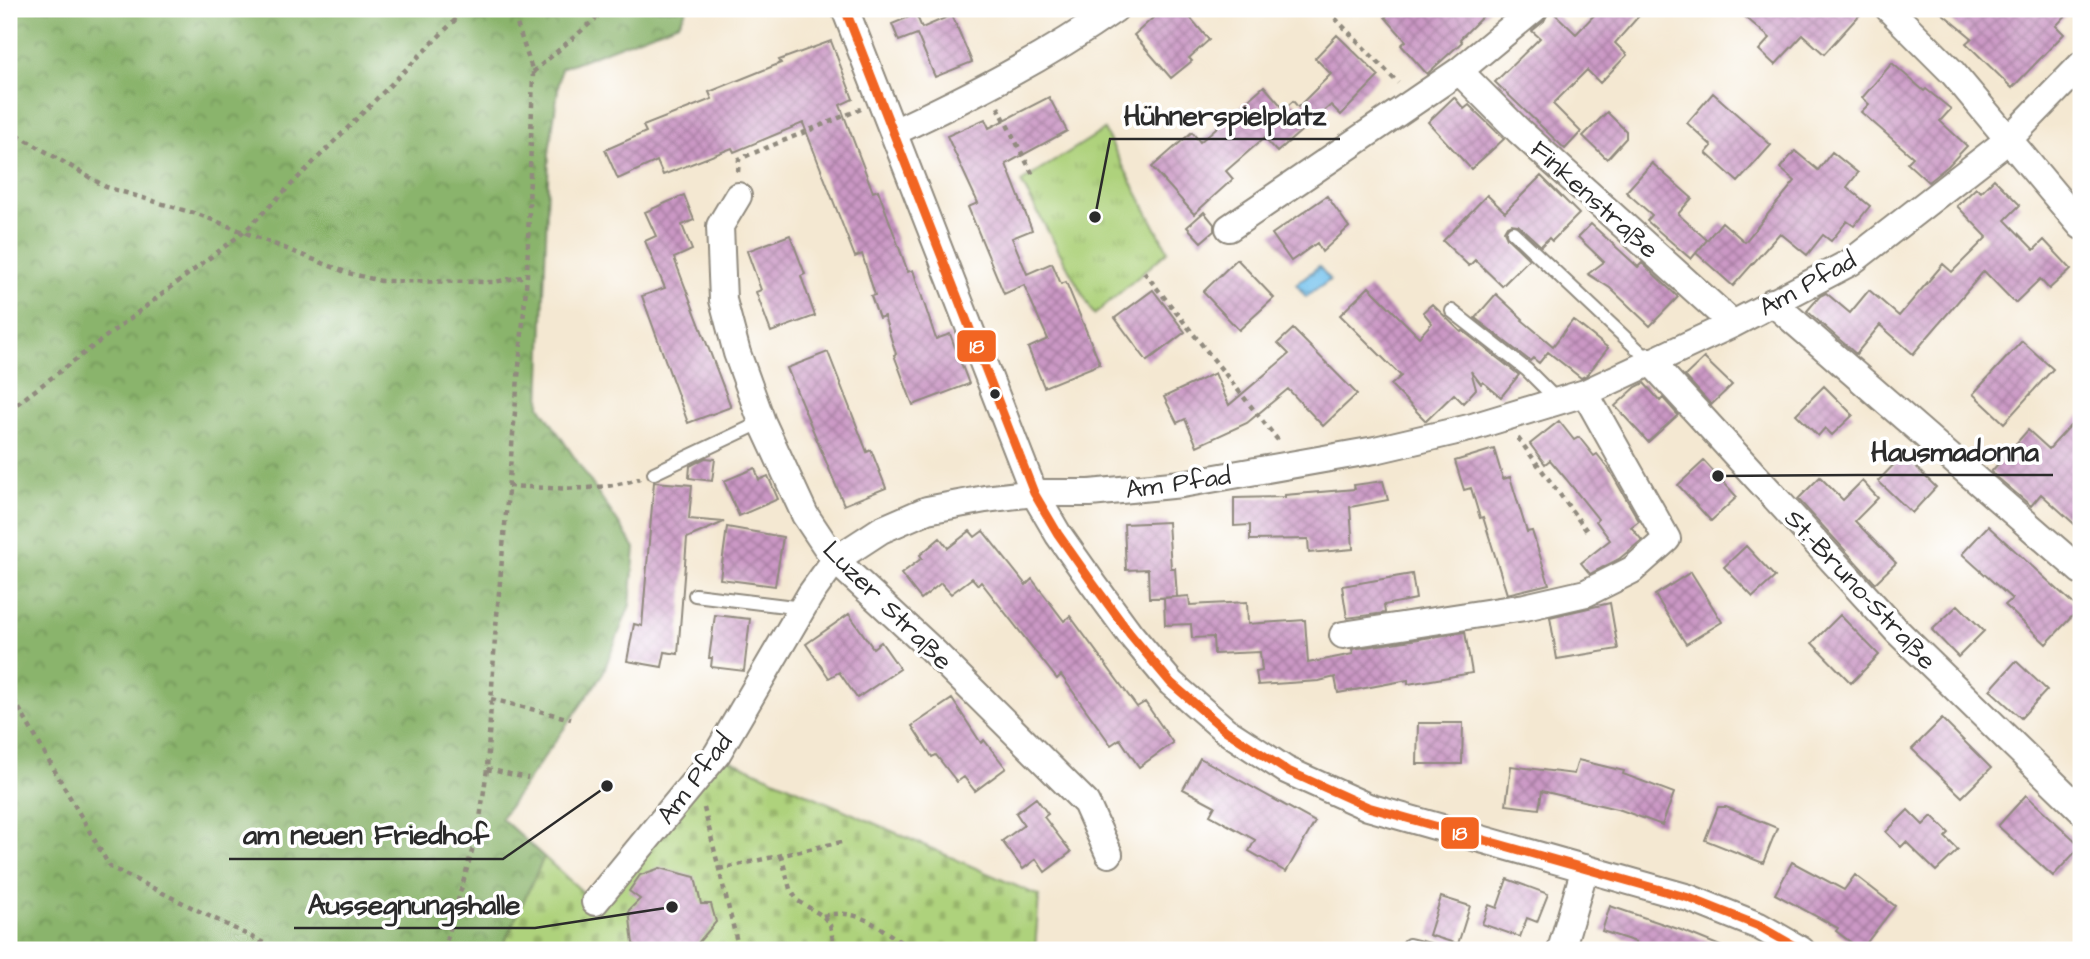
<svg xmlns="http://www.w3.org/2000/svg" width="2090" height="959" viewBox="0 0 2090 959" font-family="'Architects Daughter',sans-serif">
<defs>
<pattern id="forest-crowns" width="20" height="18" patternUnits="userSpaceOnUse" patternTransform="scale(1.75)"><rect width="20" height="18" fill="#8ab46c"/><path d="M2 6a3 3 0 1 1 6 0M12 15a3 3 0 1 1 6 0" fill="none" stroke="#719359"/></pattern>
<pattern id="cemetery-stones" width="16" height="16" patternUnits="userSpaceOnUse" patternTransform="scale(1.75)"><rect width="16" height="16" fill="#aed27c"/><path d="M2 7V4a2 2 0 0 1 4 0v3zM10 15v-3a2 2 0 0 1 4 0v3z" fill="#96b46b"/></pattern>
<pattern id="park-tufts" width="24" height="20" patternUnits="userSpaceOnUse" patternTransform="scale(1.75)"><rect width="24" height="20" fill="#aed27c"/><path d="M3 7l-1-3M5 7V3M7 7l1-3M15 17l-1-3M17 17v-4M19 17l1-3" fill="none" stroke="#96b46b"/></pattern>
<pattern id="water-waves" width="16" height="10" patternUnits="userSpaceOnUse" patternTransform="scale(1.75)"><rect width="16" height="10" fill="#72c1ed"/><path d="M0 5q4-4 8 0t8 0" fill="none" stroke="#5e9dc0"/></pattern>
<pattern id="building-cross-hatch" width="8" height="8" patternUnits="userSpaceOnUse" patternTransform="scale(1.75)"><rect width="8" height="8" fill="#cb98c5"/><path d="M0 0l8 8M0 8l8-8" fill="none" stroke="#a57ca0"/></pattern>
</defs>
<rect width="100%" height="100%" fill="#fff"/>
<filter id="ink" filterUnits="userSpaceOnUse"><feTurbulence type="fractalNoise" baseFrequency=".0143" numOctaves="2"/><feDisplacementMap in="SourceGraphic" scale="14" xChannelSelector="R" yChannelSelector="G"/><feConvolveMatrix kernelMatrix="1 2 1 2 8 2 1 2 1" color-interpolation-filters="sRGB"/></filter>
<filter id="wash" filterUnits="userSpaceOnUse"><feTurbulence type="fractalNoise" baseFrequency=".00686" numOctaves="4" result="noise"/><feDisplacementMap in="SourceGraphic" scale="28" xChannelSelector="R" yChannelSelector="G"/><feGaussianBlur stdDeviation="1.57" result="paint"/><feColorMatrix in="noise" values="0 0 0 0 0 0 0 0 0 0 0 0 0 0 0 0 0 1.4 0 .05"/><feComposite in="paint" operator="in"/></filter>
<g filter="url(#wash)">
<rect width="100%" height="100%" fill="#f4e8d2"/>
<path fill="url(#forest-crowns)" stroke="#5a704c" stroke-width="2" d="M9 9H687L679 23 561 68 549 153 540 406 635 548 630 605 602 675 501 818 544 857 501 950H9Z"/>
<path fill="url(#cemetery-stones)" stroke="#6c7e54" stroke-width="2" d="M717 754 1039 896 1035 950H501L544 857 594 902Z"/>
<path fill="url(#park-tufts)" stroke="#6c7e54" stroke-width="2" d="M1104 130 1168 251 1094 315 1021 182Z"/>
<path fill="url(#water-waves)" stroke="#4e768c" stroke-width="2" d="M1319 266 1330 280 1306 297 1296 284Z"/>
<g id="blocks">
<path fill="url(#building-cross-hatch)" d="M1146 9H1183L1209 40 1189 58 1192 61 1171 78 1134 35 1154 17Z
M1394 9H1490L1460 39 1462 42 1427 74 1401 45 1406 41 1385 17Z
M1550 9 1576 34 1600 9H1645L1615 43 1627 55 1600 83 1587 70 1553 104 1581 132 1565 149 1495 82 1540 38 1532 31 1544 21Z
M1736 9H1865L1824 54 1803 35 1775 65 1759 50 1770 38Z
M1937 9H2072L2056 26 2064 34 2012 88 1966 43 1972 38Z
M916 14 922 28 952 15 972 62 935 77 917 34 899 41 892 24Z
M1337 35 1379 76 1341 115 1331 105 1277 152 1264 138 1226 171 1233 179 1194 214 1152 167 1192 132 1200 142 1264 86 1284 109 1293 101 1298 107 1331 74 1315 58Z
M831 41 853 99 840 105 873 192 878 190 908 272 913 270 936 339 950 334 969 384 913 405 894 355 896 354 884 316 879 318 871 296 875 295 862 254 855 257 803 123 734 152 732 148 663 175 657 161 618 179 605 150 646 132 643 126 712 99 709 92 781 63 779 60Z
M1892 63 1924 91 1926 89 1951 109 1940 121 1967 146 1948 166 1928 182 1907 163 1913 157 1861 112 1869 104 1862 98Z
M1713 93 1771 145 1738 182 1706 153 1712 146 1687 123Z
M1049 97 1067 131 1006 164 1032 230 1012 238 1027 274 1052 263 1061 284 1066 282 1100 364 1044 387 1028 348 1048 339 1024 285 1004 294 968 207 978 203 947 136 985 119 989 128Z
M1454 97 1464 109 1469 105 1504 139 1471 169 1428 122Z
M1607 112 1626 131V138L1607 159 1583 136Z
M1795 151 1818 170 1832 152 1858 173 1847 187 1870 206 1854 226 1847 221 1831 241 1823 235 1807 255 1780 233 1733 286 1696 253 1722 222 1745 242 1795 181 1780 168Z
M1652 163 1692 198 1678 214 1707 240 1691 259 1647 221 1652 215 1626 192Z
M1541 176 1579 214 1552 241 1549 238 1541 246 1518 225 1511 224 1507 226 1504 231 1507 238 1529 259 1502 286 1475 260 1469 266 1443 241 1487 195 1505 212Z
M1994 179 2020 205 2005 220 2034 250 2044 240 2071 269 2049 289 2040 279 2015 303 1984 271 1913 354 1880 325 1856 354 1807 311 1820 296 1826 293 1850 313 1869 290 1899 316 1943 264 1952 272 1987 237 1957 206 1976 188 1981 192Z
M684 195 694 220 682 225 692 250 674 258 731 407 688 423 642 296 665 288 645 241 656 236 645 212Z
M1327 196 1349 227 1322 252 1317 243 1291 261 1272 234Z
M1204 212 1214 224V231L1201 242 1187 227Z
M1591 224 1638 267 1642 263 1678 297 1650 326 1610 288 1588 274 1604 262 1578 237Z
M790 235 805 274 801 276 815 316 771 332 756 292 761 290 747 251Z
M1237 259 1274 298 1239 330 1203 292Z
M1369 287 1419 337 1432 323 1423 312 1432 304 1461 332 1463 331 1519 375 1501 397 1483 382 1481 384 1471 371 1476 389 1463 403 1454 394 1426 421 1391 385 1401 376 1340 315Z
M1153 290 1185 332 1147 361 1115 318Z
M1496 294 1523 319 1522 320 1553 346 1573 320 1608 348 1587 375 1581 378 1548 352 1539 363 1533 358 1530 361 1475 318Z
M1293 329 1357 394 1323 426 1288 389 1247 423 1197 446 1185 419 1177 423 1164 397 1215 373 1229 405 1289 354 1278 343Z
M2022 341 2053 369 2004 423 1973 394Z
M828 352 867 452 871 450 886 488 844 505 787 368Z
M1704 358 1732 385 1711 405 1685 376Z
M1644 383 1660 401 1663 398 1678 415 1648 442 1615 406 1636 387Z
M1824 386 1853 415 1832 435 1825 428 1818 436 1796 414Z
M2081 414V530L2041 494 2031 506 1991 472 2028 430 2049 449Z
M1559 421 1574 440 1579 437 1594 456 1597 454 1609 469 1639 521 1631 527 1642 540 1619 559 1590 574 1581 563 1610 540 1596 521 1598 519 1566 479 1550 460 1545 464 1530 444Z
M1494 449 1503 479 1510 477 1527 532 1532 531 1549 584 1507 594 1483 517 1480 518 1471 488 1464 490 1455 461Z
M1903 455 1936 487 1912 513 1878 481Z
M705 458 715 459 712 481 689 478 690 466Z
M1704 461 1737 497 1711 521 1678 485Z
M755 468 759 480 768 476 778 499 739 516 724 481Z
M1820 477 1843 500 1862 481 1878 498 1855 521 1896 563 1875 583 1798 499Z
M1383 481 1388 500 1350 507 1353 549 1309 553 1308 539 1250 540V525L1234 526V498L1285 497V495L1355 489 1354 485Z
M654 482 692 485 689 519 724 522 687 538 678 654 665 652 662 667 627 661 634 624 642 626Z
M1168 522 1171 568H1175L1177 597 1149 598 1148 569 1126 570 1124 524Z
M1988 526 2079 609 2046 644 2005 605 2012 599 1962 554Z
M727 527 783 537 775 586 720 579Z
M970 531 975 537 983 531 1026 585 1032 579 1064 621 1070 616 1137 707 1145 702 1173 743 1139 767 1120 739 1111 745 1061 675 1057 679 981 582 978 585 972 578 951 594 941 583 921 599 901 574 922 558 920 555 940 538 948 548Z
M1746 546 1775 577 1753 597 1724 567Z
M1691 572 1722 622 1686 644 1655 595Z
M1412 574 1416 599 1384 605 1385 613 1347 618 1342 586Z
M1189 596 1190 605 1247 602 1248 624 1305 620 1308 663 1353 654 1352 649 1465 632 1472 673 1408 684V680L1338 693 1335 677 1319 681 1258 685 1256 672 1262 671 1260 652 1214 654 1213 637 1192 638 1191 624 1165 625 1164 598Z
M1610 603 1618 649 1557 659 1550 617Z
M1958 605 1984 631 1958 657 1932 630Z
M849 614 873 648 881 642 900 669 857 698 839 672 829 678 806 644Z
M715 615 750 619 744 671 711 667 712 658H709Z
M1840 615 1879 655 1851 683 1812 643Z
M2016 661 2047 690 2021 718 1990 690Z
M952 699 981 743 984 740 1006 768 975 791 964 777 957 782 936 755 932 757 912 726Z
M1942 719 1991 768 1962 797 1912 749Z
M1418 723H1463L1462 764H1417Z
M1200 758 1315 822 1286 872 1249 851 1255 840 1210 815 1215 806 1183 789Z
M1578 760 1624 771 1623 774 1674 793 1662 825 1621 810 1542 791 1539 809 1506 805 1511 766 1574 774Z
M2026 795 2081 846 2053 876 1998 826Z
M1036 798 1048 814 1044 817 1071 852 1045 872 1036 859 1023 869 1002 841 1024 825 1016 813Z
M1718 807H1726L1777 828 1763 863 1705 840Z
M1908 810 1923 825 1932 816 1949 833 1945 837 1958 850 1936 871 1906 842 1901 847 1886 832Z
M1792 862 1844 890 1855 875 1895 906 1861 950 1836 931 1838 928 1775 894Z
M660 868 695 877 701 904H711L716 922 692 950H645L633 944 629 910 640 899 629 891 640 875Z
M1507 879 1548 894 1537 922 1527 918 1520 937 1482 924 1489 905 1497 908Z
M1441 897 1470 906 1458 944 1429 935Z
M1610 906 1681 930 1730 950H1634L1636 942 1602 931Z"/>
</g>
</g>
<g filter="url(#ink)">
<use href="#blocks" fill-opacity="0" stroke="#908a7e" stroke-width="2"/>
<g fill="none" stroke-linecap="round" stroke-linejoin="round">
<g stroke="#908a7e" stroke-width="16">
<path id="service" d="M1513 232 1650 361
M1452 311 1527 370 1558 401
M654 473 762 422
M695 595 802 608
M1409 945 1430 950"/>
</g>
<g stroke="#908a7e" stroke-width="30">
<path id="minor" d="M845 9 1034 493 1058 534 1094 585 1130 634 1171 683 1225 730 1286 770 1368 807 1689 898 1759 926 1801 950
M1889 9 1953 73 2081 226
M1459 71 1518 130 1733 324
M894 132C971 96 1045 58 1115 9
M738 196 720 226 723 300 737 353 762 422 805 515 835 560 931 649 1086 803 1109 854
M1229 228 1459 71 1534 9
M1772 302 2081 571
M1650 361 1898 632 2081 810
M1343 635 1525 607 1586 593 1632 570 1667 539 1585 393
M595 902 717 754 810 595 835 560 881 530 927 510 985 499 1034 493H1090L1182 484 1375 450 1469 428 1585 393 1733 324 1851 262 2008 140 2081 65
M1561 950 1585 868"/>
</g>
<path stroke="#908a7e" stroke-width="4.5" stroke-dasharray="5 5" stroke-linecap="butt" d="M1333 9V16L1398 83
M533 72 607 9
M998 107 1033 175
M9 130 106 187 200 215 348 273 381 281 494 282 527 276
M738 172 739 159 861 109
M1144 272 1281 444
M9 410 244 232 466 9
M1518 438 1587 531
M508 486C553 488 598 493 640 478
M9 691 110 867 278 950
M491 699 571 719
M487 769 528 778
M704 808 739 950
M781 855 790 889 798 901 823 916 830 925 835 950
M719 869 846 841
M823 916C860 906 883 931 912 950
M444 950 479 826 487 769 495 638 527 276 533 72 512 9"/>
<use href="#service" stroke="#fff" stroke-width="12"/>
<use href="#minor" stroke="#fff" stroke-width="26"/>
<g stroke="#fff" stroke-width="14">
<path id="bus-1" d="M845 9 1034 493 1058 534 1094 585 1130 634 1171 683 1225 730 1286 770 1368 807 1689 898 1759 926 1801 950"/>
</g>
<use href="#bus-1" stroke="#f26522" stroke-width="9"/>
</g>
</g>
<circle fill="#2b2b2b" stroke="#fff" stroke-width="2.5" cx="995" cy="394" r="6"/>
<g text-anchor="middle" stroke-width="7" stroke-linejoin="round" paint-order="stroke">
<g font-size="26" fill="#2b2b2b" stroke="#fff">
<text transform="translate(1595 199) rotate(42)" y="9">Finkenstraße</text>
<text transform="translate(1807 283) rotate(-29)" y="9">Am Pfad</text>
<text transform="translate(1178 482) rotate(-8)" y="9">Am Pfad</text>
<text transform="translate(1861 589) rotate(47)" y="9">St.-Bruno-Straße</text>
<text transform="translate(888 605) rotate(45)" y="9">Luzer Straße</text>
<text transform="translate(694 778) rotate(-53)" y="9">Am Pfad</text>
</g>
</g>
<path fill="none" stroke="#2b2b2b" stroke-width="2.5" d="M1095 217L1110 139H1340M1718 476L1858 475H2053M607 786L503 859H229M672 907L535 928H294"/>
<g fill="#2b2b2b" stroke="#fff" stroke-width="2.5">
<circle cx="1095" cy="217" r="7"/>
<circle cx="1718" cy="476" r="7"/>
<circle cx="607" cy="786" r="7"/>
<circle cx="672" cy="907" r="7"/>
</g>
<g font-size="28" text-anchor="middle" font-weight="bold" fill="#2b2b2b" stroke="#fff" stroke-width="7" stroke-linejoin="round" paint-order="stroke">
<text x="1225" y="125">Hühnerspielplatz</text>
<text x="1955" y="461">Hausmadonna</text>
<text x="366" y="844">am neuen Friedhof</text>
<text x="414" y="914">Aussegnungshalle</text>
</g>
<g stroke="#fff" stroke-width="2.5">
<rect x="956" y="329" width="41" height="34" rx="7" fill="#f26522"/>
<rect x="1440" y="816" width="40" height="34" rx="7" fill="#f26522"/>
</g>
<g font-size="19" text-anchor="middle" font-weight="bold" fill="#fff">
<text x="977" y="353">18</text>
<text x="1460" y="840">18</text>
</g>
<rect width="2090" height="959" fill="none" stroke="#fff" stroke-width="35"/>
</svg>
